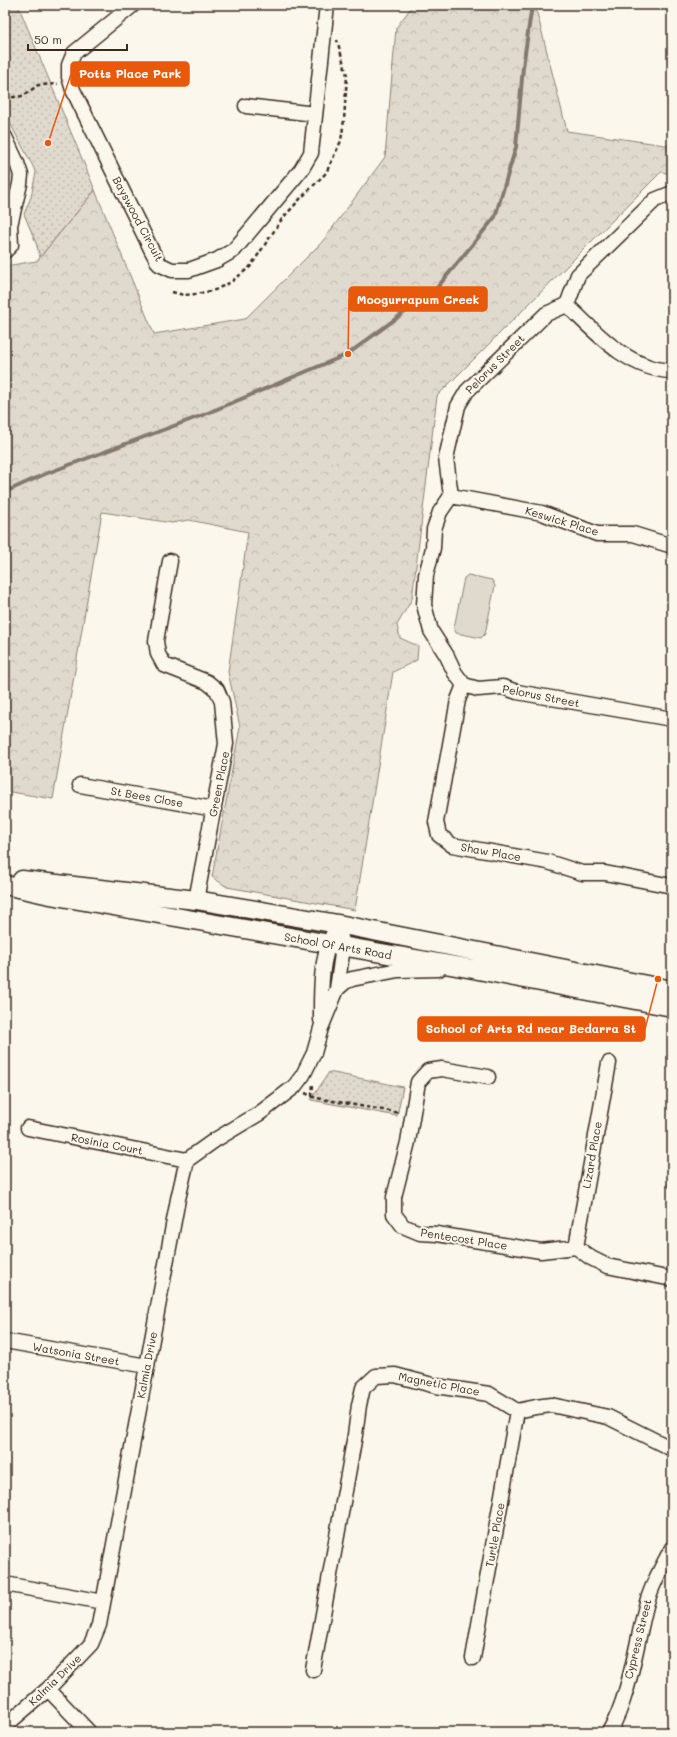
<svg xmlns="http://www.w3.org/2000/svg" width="677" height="1737" viewBox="0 0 677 1737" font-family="Mali,sans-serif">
<defs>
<pattern id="forest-crowns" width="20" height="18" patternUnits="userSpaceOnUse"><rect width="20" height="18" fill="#dfd9ce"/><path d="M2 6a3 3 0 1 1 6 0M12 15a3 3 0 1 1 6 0" fill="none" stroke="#c0bab0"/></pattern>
<pattern id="park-dots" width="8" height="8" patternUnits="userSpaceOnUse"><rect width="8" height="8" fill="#dfd9ce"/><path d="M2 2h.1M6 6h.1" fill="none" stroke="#c0bab0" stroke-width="1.8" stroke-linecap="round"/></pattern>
</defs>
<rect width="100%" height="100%" fill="#fbf7ec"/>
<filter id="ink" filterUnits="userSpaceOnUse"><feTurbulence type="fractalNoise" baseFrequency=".025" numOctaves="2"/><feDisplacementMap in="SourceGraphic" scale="8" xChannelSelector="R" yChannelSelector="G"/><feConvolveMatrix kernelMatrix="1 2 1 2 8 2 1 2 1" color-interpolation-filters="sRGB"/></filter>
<g filter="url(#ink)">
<path fill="url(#forest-crowns)" stroke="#8d8276" d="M413 5H535L567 131 672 146V174L661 172 437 396 412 599 397 625 400 638 418 646 417 660 393 672 355 910 227 887 212 877 240 727 228 672 248 532 189 520 172 523 102 512 53 799 5 791V266L37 261 95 190 154 334 245 319 322 242 385 157 396 28Z"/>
<path fill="url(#park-dots)" stroke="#8d8276" d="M5 5H18L95 190 40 257 36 243 24 214 31 197 36 172 5 114Z
M329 1072 403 1087 397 1116 311 1100Z"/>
<path fill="#dfd9ce" stroke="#8d8276" d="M468 575 492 580 495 586 485 634 481 638 456 633 454 628 464 578Z"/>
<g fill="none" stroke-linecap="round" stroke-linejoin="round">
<path stroke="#85796d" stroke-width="4" d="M5 492 45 474 203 415 348 354 436 289 495 217 516 147 523 67 532 5"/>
</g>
<path fill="#ccc4b9" stroke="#3b2a1e" d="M672 1164V1188L668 1187Z"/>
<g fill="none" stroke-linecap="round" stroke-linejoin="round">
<g stroke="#3b2a1e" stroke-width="17">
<path id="minor" d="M133 5 74 53 69 65V77L73 90 152 251 159 264 172 270H189L217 260 234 250 301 170 311 153 327 5
M246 106 315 114
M5 137 17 163 21 175 20 184 10 225 11 245 5 251
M672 193 655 200 578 275 567 305 546 314 467 391 458 406 446 458 451 496 440 512 434 529 433 548 426 575 424 605 431 631 447 656 455 673 464 685 478 689 503 687 517 692 672 719
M567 305C596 333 629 370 672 371
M451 496 542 513 597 534H633L672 546
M170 561 156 641 158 654 164 665 207 682 217 690 222 702 226 744 196 900
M464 685 458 700 436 822 439 835 452 845 548 862 582 873H605L672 886
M80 785 214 809
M337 989 345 982 352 979 398 970 439 969
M321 1020C321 992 320 960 333 934
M488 1077 442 1069 428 1071 418 1082 408 1142 394 1197V1214L403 1226 420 1233 437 1234 541 1251 576 1247 591 1258 607 1266 672 1279
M28 1128 187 1160
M576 1247 609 1063
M5 1341 147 1366
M5 1584 103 1602
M473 1658 517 1411
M313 1670 355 1435 359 1405 363 1388 376 1376 395 1375 436 1386 489 1394 517 1411 536 1407 551 1405 608 1417 672 1449
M48 1689 89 1732
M5 1726 48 1689 91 1644 99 1625 178 1199 187 1160 215 1140 260 1113 294 1087 303 1075 314 1053 321 1028 337 989 343 947 338 924
M609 1732C629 1699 636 1645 646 1606 651 1586 662 1567 672 1548"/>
</g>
<g stroke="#3b2a1e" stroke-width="21">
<path id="tertiary" d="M22 880 196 900 338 924 672 990
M5 885 50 895 473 969 672 1007"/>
</g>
<path stroke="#3b2a1e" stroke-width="2.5" stroke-dasharray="4 3" stroke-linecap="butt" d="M5 98 23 96 38 85 58 84
M172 292 184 295 197 294 215 290 231 282 250 267 282 219 301 198 326 173 341 141 344 120 347 75 337 40
M305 1093 316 1098 400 1113
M312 1096 313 1084"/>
<use href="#minor" stroke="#fbf7ec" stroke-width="14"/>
<use href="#tertiary" stroke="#fbf7ec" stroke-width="18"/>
</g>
</g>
<g text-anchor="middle" stroke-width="4" stroke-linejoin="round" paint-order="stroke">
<g font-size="11" fill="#3b2a1e" stroke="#fbf7ec">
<text transform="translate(138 219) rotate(62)" y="4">Bayswood Circuit</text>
<text transform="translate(495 364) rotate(-45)" y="4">Pelorus Street</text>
<text transform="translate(562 521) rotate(17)" y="4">Keswick Place</text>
<text transform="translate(541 696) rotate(11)" y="4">Pelorus Street</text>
<text transform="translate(219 784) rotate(-79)" y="4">Green Place</text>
<text transform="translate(147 797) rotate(10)" y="4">St Bees Close</text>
<text transform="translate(491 852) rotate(10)" y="4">Shaw Place</text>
<text transform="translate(338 946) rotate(10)" y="4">School Of Arts Road</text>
<text transform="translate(107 1144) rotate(11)" y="4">Rosinia Court</text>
<text transform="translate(592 1155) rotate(-80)" y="4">Lizard Place</text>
<text transform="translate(464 1239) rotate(9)" y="4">Pentecost Place</text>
<text transform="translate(76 1354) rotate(10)" y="4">Watsonia Street</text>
<text transform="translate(147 1365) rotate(-79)" y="4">Kalmia Drive</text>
<text transform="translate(439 1384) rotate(11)" y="4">Magnetic Place</text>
<text transform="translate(495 1535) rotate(-80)" y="4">Turtle Place</text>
<text transform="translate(638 1639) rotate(-76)" y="4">Cypress Street</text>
<text transform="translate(55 1680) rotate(-44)" y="4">Kalmia Drive</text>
</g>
</g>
<path fill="none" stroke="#e8590c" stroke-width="1.5" d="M48 143L71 74M348 354L349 299M658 979L645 1029"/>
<g fill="#e8590c" stroke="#fbf7ec" stroke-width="1.5">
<circle cx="48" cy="143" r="4"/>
<circle cx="348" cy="354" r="4"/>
<circle cx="658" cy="979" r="4"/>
</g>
<g fill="#e8590c" stroke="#e8590c" stroke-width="1.5">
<rect x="71" y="62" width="118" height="24" rx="4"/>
<rect x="349" y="287" width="138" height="24" rx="4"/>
<rect x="418" y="1017" width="227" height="24" rx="4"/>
</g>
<g font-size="12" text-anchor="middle" font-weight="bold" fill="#fff">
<text x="130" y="78">Potts Place Park</text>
<text x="418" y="304">Moogurrapum Creek</text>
<text x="531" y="1033">School of Arts Rd near Bedarra St</text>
</g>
<rect width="677" height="1737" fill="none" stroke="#fbf7ec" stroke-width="20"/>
<rect x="10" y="10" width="657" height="1717" fill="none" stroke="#3b2a1e" stroke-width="1.5" filter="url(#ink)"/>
<path d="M28 44v6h99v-6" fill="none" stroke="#3b2a1e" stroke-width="2"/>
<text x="34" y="44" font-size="12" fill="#3b2a1e" stroke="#fbf7ec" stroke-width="3" paint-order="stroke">50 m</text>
</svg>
